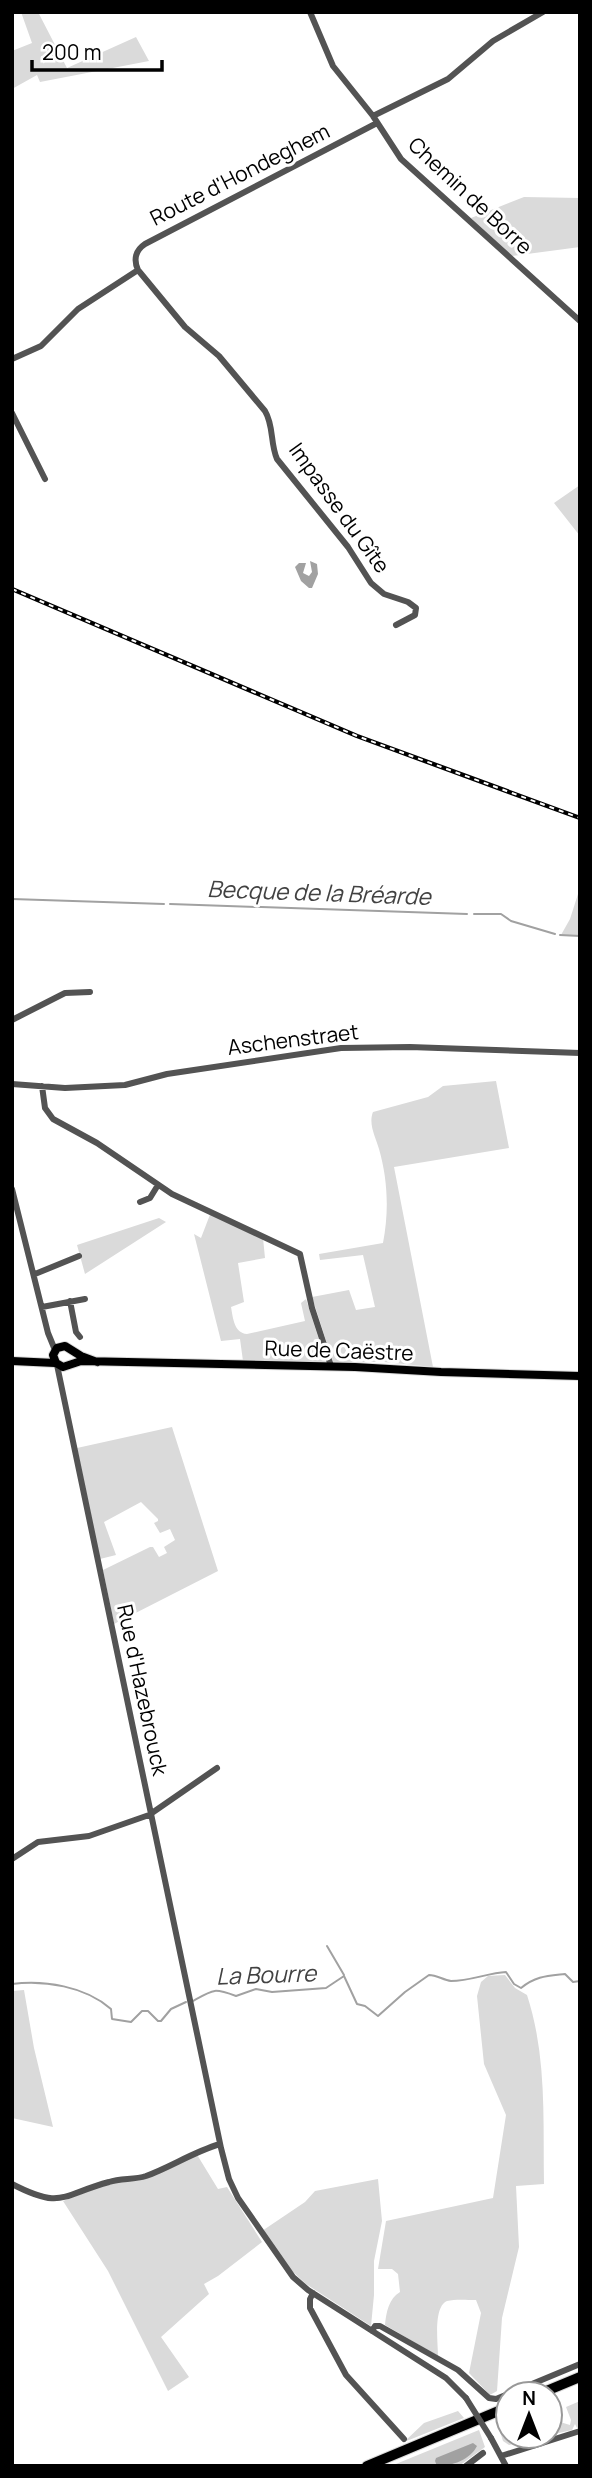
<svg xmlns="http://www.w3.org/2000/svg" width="592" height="2478" viewBox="0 0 592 2478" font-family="Manrope,sans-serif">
<rect width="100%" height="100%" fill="#fff"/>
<path fill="#dadada" d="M21 12H38L67 68 136 37 149 61 40 82 37 75 12 89V51L32 43Z
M524 197 580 198V247L512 256 471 218Z
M580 485V536L554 503Z
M578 894 580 936 561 935 570 919Z
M496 1081 509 1148 394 1167 433 1367 384 1362H333L312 1297 349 1290 356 1310 375 1307 363 1255 320 1260 319 1254 383 1243C389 1212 388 1180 379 1149 376 1138 368 1124 373 1112L428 1097 443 1086Z
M211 1212 263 1238 265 1258 238 1263 244 1302 231 1307C233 1318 234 1333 247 1334L305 1321 301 1303 306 1299 326 1362 243 1361 240 1339 221 1341 194 1234 201 1238Z
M159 1218 166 1222 85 1274 77 1245Z
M172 1427 218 1571 114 1624 103 1570 150 1547H153L159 1557 167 1553 164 1547 175 1540 170 1529 160 1533 154 1523 158 1521V1519L141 1502 104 1522 116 1555 100 1559 77 1448Z
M505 1975 515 1988 527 1995C547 2056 543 2120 544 2184L516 2186 519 2247 502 2318 497 2391 490 2395 469 2373 481 2313 476 2300C467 2300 455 2299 447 2301 433 2307 438 2343 438 2356L385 2325C386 2313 389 2298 400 2292L398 2274 392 2269H378L386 2221 493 2198 506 2115 484 2064 477 1996 481 1982 488 1976Z
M24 1990 34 2048 53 2127 12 2118V1991Z
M196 2153 218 2189 227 2187 262 2242 218 2276 204 2284 209 2294 161 2337 189 2377 168 2391 108 2271 63 2201 110 2183 141 2180Z
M378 2179 382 2221 374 2261V2295L371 2326 306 2284 291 2270 262 2231 305 2202 315 2191Z
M580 2401V2427L577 2428 575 2424 572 2430 550 2435V2419L570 2425 571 2420 566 2407Z
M458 2411 464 2418 404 2442 424 2423Z
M508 2414V2436H546L509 2445 503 2441 496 2419Z
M479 2430 485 2447 459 2466H391Z"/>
<path fill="#a1a1a1" d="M310 561 317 564 318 574 312 588H309L301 581 295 567 299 563H306L303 573 309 576 312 572Z
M473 2443 477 2446C470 2460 452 2466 437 2466L435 2461 436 2458Z"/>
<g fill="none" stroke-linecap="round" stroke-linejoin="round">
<path stroke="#a1a1a1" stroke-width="2" d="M12 899 164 904
M170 904 467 914
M474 914H501L511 921 555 934
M560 935 580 936
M327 1946 344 1975
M12 1984C44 1980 85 1986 111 2009L112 2019 131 2022 142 2011H148L158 2021H161L171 2009 186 2002
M193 2001C214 1989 214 1988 236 1996L256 1989 272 1992 326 1988 344 1976 357 2004 365 2006 378 2016 405 1992 429 1975C437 1975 443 1980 451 1981 470 1981 488 1973 506 1972L514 1984 521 1988C536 1976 547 1976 565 1974L573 1982 580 1981"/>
<g stroke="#dbdbdb" stroke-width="10">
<path id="major" d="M12 1361 55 1363
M97 1362 81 1356 65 1346 57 1348 53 1355 56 1363 63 1367 81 1361 355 1367 441 1372 580 1376"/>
</g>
<g stroke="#dbdbdb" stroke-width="12">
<path id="highway" d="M539 2394 580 2377
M367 2466 508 2407"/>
</g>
<path stroke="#535353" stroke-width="6" d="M310 12 333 66 373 116 401 159 580 321
M373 116 448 79 493 41 543 12
M377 123 145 244C136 250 133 259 138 270L185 327 219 356 265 411C274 426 270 443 277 459L348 547 371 583 384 594 408 602 416 608 415 615 396 625
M12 359 41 346 78 309 138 270
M12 413 45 479
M12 1020 65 993 90 992
M12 1084 65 1088 125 1085 167 1074 341 1048 410 1047 580 1053
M42 1086 45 1108 53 1119 97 1143 172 1194 300 1254 312 1308 331 1366
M12 1189 48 1333 55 1350
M140 1202 150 1198 158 1185
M35 1274 79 1256
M70 1301 76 1332 80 1337
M42 1307 85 1299
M57 1365 221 2148 229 2179 238 2198 293 2277 308 2290 446 2378 466 2398
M12 1859 38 1842 89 1836 149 1815 217 1768
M12 2184C62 2210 61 2195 109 2182 121 2178 134 2180 146 2176 171 2167 193 2152 220 2144
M313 2293 310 2299V2308L346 2375 404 2439
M372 2331 375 2326H380L458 2370 489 2398 496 2399 508 2394
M508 2394 580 2364
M491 2438 506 2466
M501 2456 580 2431
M466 2466 483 2453"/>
<use href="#major" stroke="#000" stroke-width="8"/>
<use href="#highway" stroke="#000" stroke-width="10"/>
<g stroke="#000" stroke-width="4.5">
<path id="rail" d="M12 589 357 736 580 818"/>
</g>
<use href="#rail" stroke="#fff" stroke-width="2" stroke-dasharray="5" stroke-linecap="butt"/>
<path stroke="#535353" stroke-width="6" d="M466 2398 491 2438"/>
</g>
<g text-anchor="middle" stroke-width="6" stroke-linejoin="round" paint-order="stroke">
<g font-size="21" fill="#000" stroke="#fff">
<text transform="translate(240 175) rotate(-27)" y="7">Route d'Hondeghem</text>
<text transform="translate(470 196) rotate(43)" y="7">Chemin de Borre</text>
<text transform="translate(339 508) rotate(54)" y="7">Impasse du Gîte</text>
<text transform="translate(293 1040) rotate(-7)" y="7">Aschenstraet</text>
<text transform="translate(339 1351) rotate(2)" y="7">Rue de Caëstre</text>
<text transform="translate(142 1690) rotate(78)" y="7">Rue d'Hazebrouck</text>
</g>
<g font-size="23" font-style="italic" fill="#424242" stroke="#fff">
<text transform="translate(319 893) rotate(2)" y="8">Becque de la Bréarde</text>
<text transform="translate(266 1975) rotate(-2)" y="8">La Bourre</text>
</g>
</g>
<rect width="592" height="2478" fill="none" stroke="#000000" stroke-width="28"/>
<g transform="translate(529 2415)"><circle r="33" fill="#ffffff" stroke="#999999" stroke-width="2"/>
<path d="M0-5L12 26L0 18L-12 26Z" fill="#000000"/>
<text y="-10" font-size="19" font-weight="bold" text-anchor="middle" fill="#000000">N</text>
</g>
<path d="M32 60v10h130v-10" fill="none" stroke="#000000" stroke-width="3.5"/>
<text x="42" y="60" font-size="21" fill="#000000" stroke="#ffffff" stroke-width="5" paint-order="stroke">200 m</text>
</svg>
